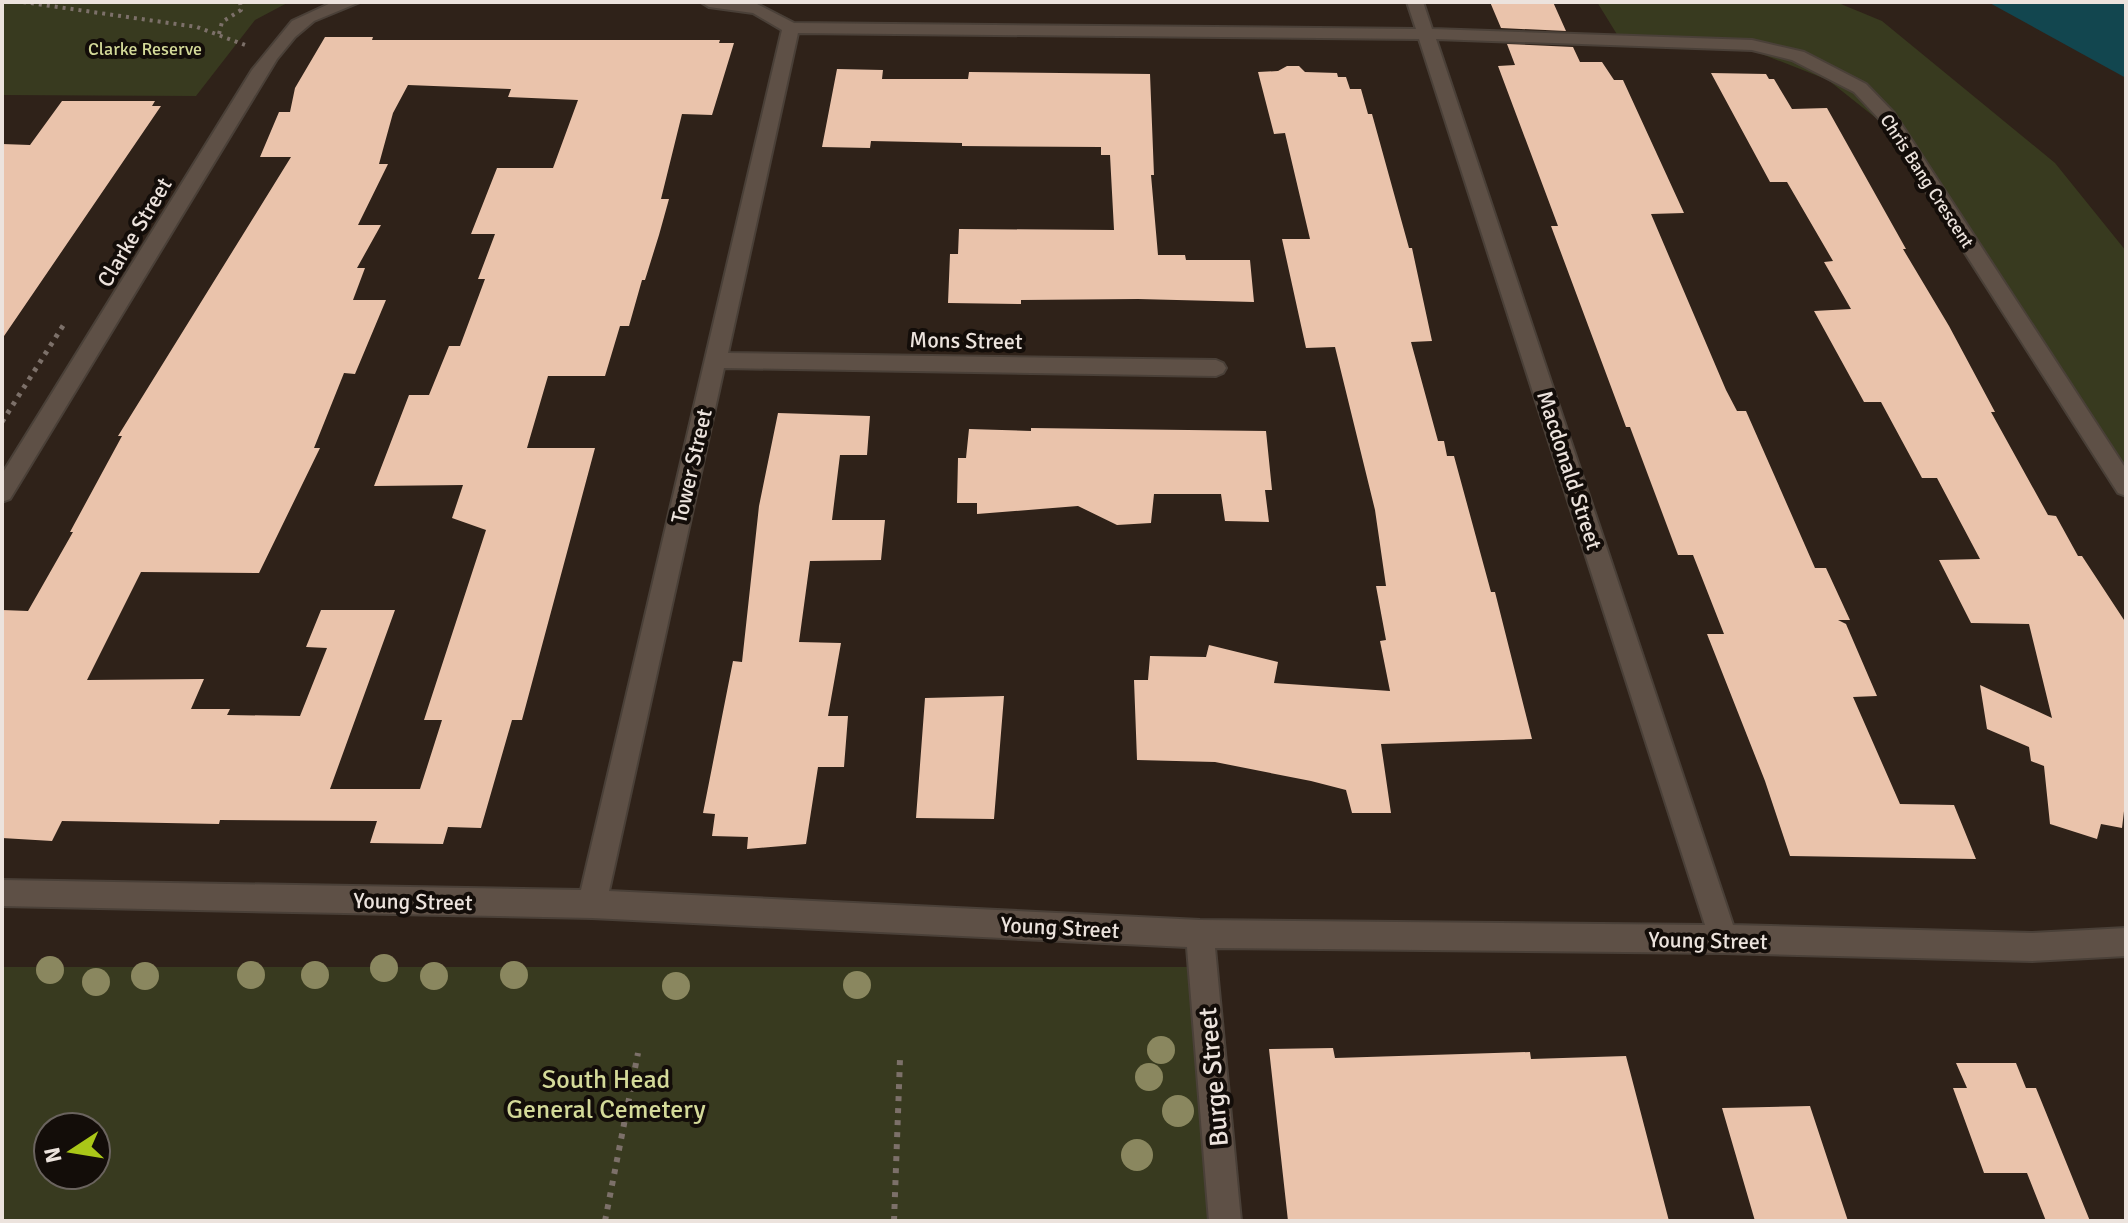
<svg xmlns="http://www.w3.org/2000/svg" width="2128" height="1223" viewBox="0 0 2128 1223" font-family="Signika,sans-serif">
<rect width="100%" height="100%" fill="#2f2219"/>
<path fill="#383a1f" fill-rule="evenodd" d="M2 2H289L255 20 196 96 2 95Z
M1597 2H1836L1882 21 2055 163 2126 251V482L1896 134 1828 80 1744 47 1618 36Z
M2 967H1188L1209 1221H2ZM48 1127H96V1175H48Z"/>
<path fill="#12464f" d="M1988 2H2126V78Z"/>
<path fill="#eac3ab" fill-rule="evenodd" d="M1490 2H1553L1566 31 1501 28Z
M325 37H373L372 40H720L719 43H734L712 115 682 114 661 199H669L659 235 645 280H642L629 326H620L605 376H548L527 448H595L522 720H512L481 828 448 827 443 844 370 843 377 821 220 820 219 824 62 821 52 841 2 838V610L28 611 73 532H70L122 436H118L291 157H260L279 112H290L295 88ZM408 85 511 89 508 97 578 100 553 168H497L471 234H495L478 279H485L460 346H449L429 395H409L374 486 463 485 452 518 486 530 424 720H442L420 789H330L395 610H321L306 647 327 648 300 716 227 715 230 709H191L204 679 87 680 141 572 259 573 320 448H314L344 373 355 374 386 300H353L365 268H357L381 225H358L388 164H379L393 113Z
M1507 44 1573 47 1580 62H1602L1614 80H1623L1684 213 1651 214 1726 390 1737 411H1746L1815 568H1826L1850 620H1838L1846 624 1877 696 1853 697 1900 804 1954 805 1976 859 1790 856 1765 781 1707 634H1724L1693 555H1678L1630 427H1626L1551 226H1558L1498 66 1515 65Z
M1287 66H1299L1305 72 1337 73 1338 77H1346L1350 89H1361L1368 114H1372L1409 248H1412L1432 341 1411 342 1438 441H1444L1447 456H1454L1491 592H1495L1532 739 1381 744 1391 813H1352L1346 790 1311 781 1215 762 1137 760 1134 680H1148L1150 656 1206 657 1209 645 1278 662 1274 683 1390 691 1380 641 1386 640 1376 586H1386L1375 510 1335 347 1306 348 1282 239H1310L1285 133 1274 134 1258 72 1278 71Z
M837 69 883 70 882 79H968L969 72 1150 74 1154 175H1151L1158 255H1185L1186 260H1250L1254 302 1138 299 1021 300V304L948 303 950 254H958L959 229 1114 230 1110 155H1101V147L962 146V143L871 141 870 148 822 147Z
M1711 73 1766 74 1769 79H1774L1792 109 1827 108 1906 249H1903L1949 326 1995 412H1991L2048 515 2056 516 2078 556H2082L2126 623V794L2122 828 2101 824 2097 839 2050 824 2044 766 2031 761 2029 747 1987 729 1980 685 2052 718 2029 624 1971 623 1939 560 1980 559 1937 478H1922L1881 402H1864L1814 311 1851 309 1824 262 1833 261 1787 182H1770Z
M62 101H155L152 106H161L2 339V144L30 145Z
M778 413 870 416 867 455H840L832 520H885L881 560 810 561 799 642 841 643 828 716H848L844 767H818L806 844 747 849 748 837 712 836 715 814 703 813 733 661 742 662 759 506Z
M1031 428 1266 431 1272 490H1265L1269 522 1225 521 1221 494H1154L1151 523 1117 525 1078 506 977 514V503H957L958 458H966L969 429 1031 431Z
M1004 696 994 819 916 818 925 698Z
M1333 1048 1335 1058 1530 1052 1531 1059 1626 1056 1669 1221H1288L1269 1049Z
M1956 1063H2016L2026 1088H2036L2090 1221H2046L2027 1173H1984L1953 1088H1967Z
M1810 1106 1848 1221H1755L1722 1108Z"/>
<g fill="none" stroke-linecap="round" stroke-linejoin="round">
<g stroke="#4a4038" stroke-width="4">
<path id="minor" d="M333 2H360L314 21 295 37 277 59 10 499 2 502V474L252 70 292 21Z
M701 2 757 4 794 23 1416 29 1407 2H1423L1432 29 1752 40 1804 52 1866 84 1894 113 2126 469V496L2118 493 1881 121 1854 92 1792 60 1752 50 1436 39 1733 925 2032 933 2126 928V956L2032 961 1724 953 1215 948 1241 1221H1209L1187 947 592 918 2 906V880L581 890 782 30 753 13 709 7ZM798 33 1419 39 1705 925 1200 920 609 891 724 368 1216 376 1223 373 1226 368 1223 363 1216 360 728 353Z"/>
</g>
<path stroke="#7c7069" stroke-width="4" stroke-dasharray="3 5" stroke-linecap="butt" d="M23 2 197 27 245 45
M219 34 222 22 241 10 240 2"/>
<path stroke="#7c7069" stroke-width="5" stroke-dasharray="4 6" stroke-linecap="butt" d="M2 422 66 321"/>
<path stroke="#7c7069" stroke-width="6" stroke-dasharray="5 7" stroke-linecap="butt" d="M605 1221 638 1053
M894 1221 900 1059"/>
<use href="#minor" fill="#5e5046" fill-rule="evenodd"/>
</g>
<g fill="#8a875f">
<circle cx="384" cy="968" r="14"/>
<circle cx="50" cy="970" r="14"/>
<circle cx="251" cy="975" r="14"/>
<circle cx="315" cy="975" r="14"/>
<circle cx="514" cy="975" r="14"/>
<circle cx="145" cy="976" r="14"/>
<circle cx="434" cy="976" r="14"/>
<circle cx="96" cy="982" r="14"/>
<circle cx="857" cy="985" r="14"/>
<circle cx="676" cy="986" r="14"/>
<circle cx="1161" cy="1050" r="14"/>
<circle cx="1149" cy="1077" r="14"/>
<circle cx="1178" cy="1111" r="16"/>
<circle cx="1137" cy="1155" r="16"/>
</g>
<g text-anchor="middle" stroke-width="8" stroke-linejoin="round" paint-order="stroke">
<g font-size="18" fill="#d4da99" stroke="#130d09">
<text x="145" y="55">Clarke Reserve</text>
</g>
<g font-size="18" fill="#ece3dd" stroke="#130d09">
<text transform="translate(1927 181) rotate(57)" y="6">Chris Bang Crescent</text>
</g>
<g font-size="22" fill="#ece3dd" stroke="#130d09">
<text transform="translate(134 232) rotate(-59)" y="8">Clarke Street</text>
<text transform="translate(966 340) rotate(1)" y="8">Mons Street</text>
<text transform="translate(691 466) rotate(-77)" y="8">Tower Street</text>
<text transform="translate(1570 470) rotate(72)" y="8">Macdonald Street</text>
<text transform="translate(413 901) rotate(1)" y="8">Young Street</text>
<text transform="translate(1060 927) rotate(3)" y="8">Young Street</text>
<text transform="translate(1708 940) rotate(1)" y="8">Young Street</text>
</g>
<g font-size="26" fill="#ece3dd" stroke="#130d09">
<text transform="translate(1213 1077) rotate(-95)" y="9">Burge Street</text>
</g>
<g font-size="26" fill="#d4da99" stroke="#130d09">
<text x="606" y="1088">South Head<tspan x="606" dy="30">General Cemetery</tspan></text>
</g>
</g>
<rect width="2128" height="1223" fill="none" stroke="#ece3dd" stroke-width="8"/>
<g transform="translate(72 1151) rotate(258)"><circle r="38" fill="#130d09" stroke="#6a635e" stroke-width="2"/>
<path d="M0-6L14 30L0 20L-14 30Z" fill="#aac718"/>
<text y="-12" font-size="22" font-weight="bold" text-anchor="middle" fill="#ece3dd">N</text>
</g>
</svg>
